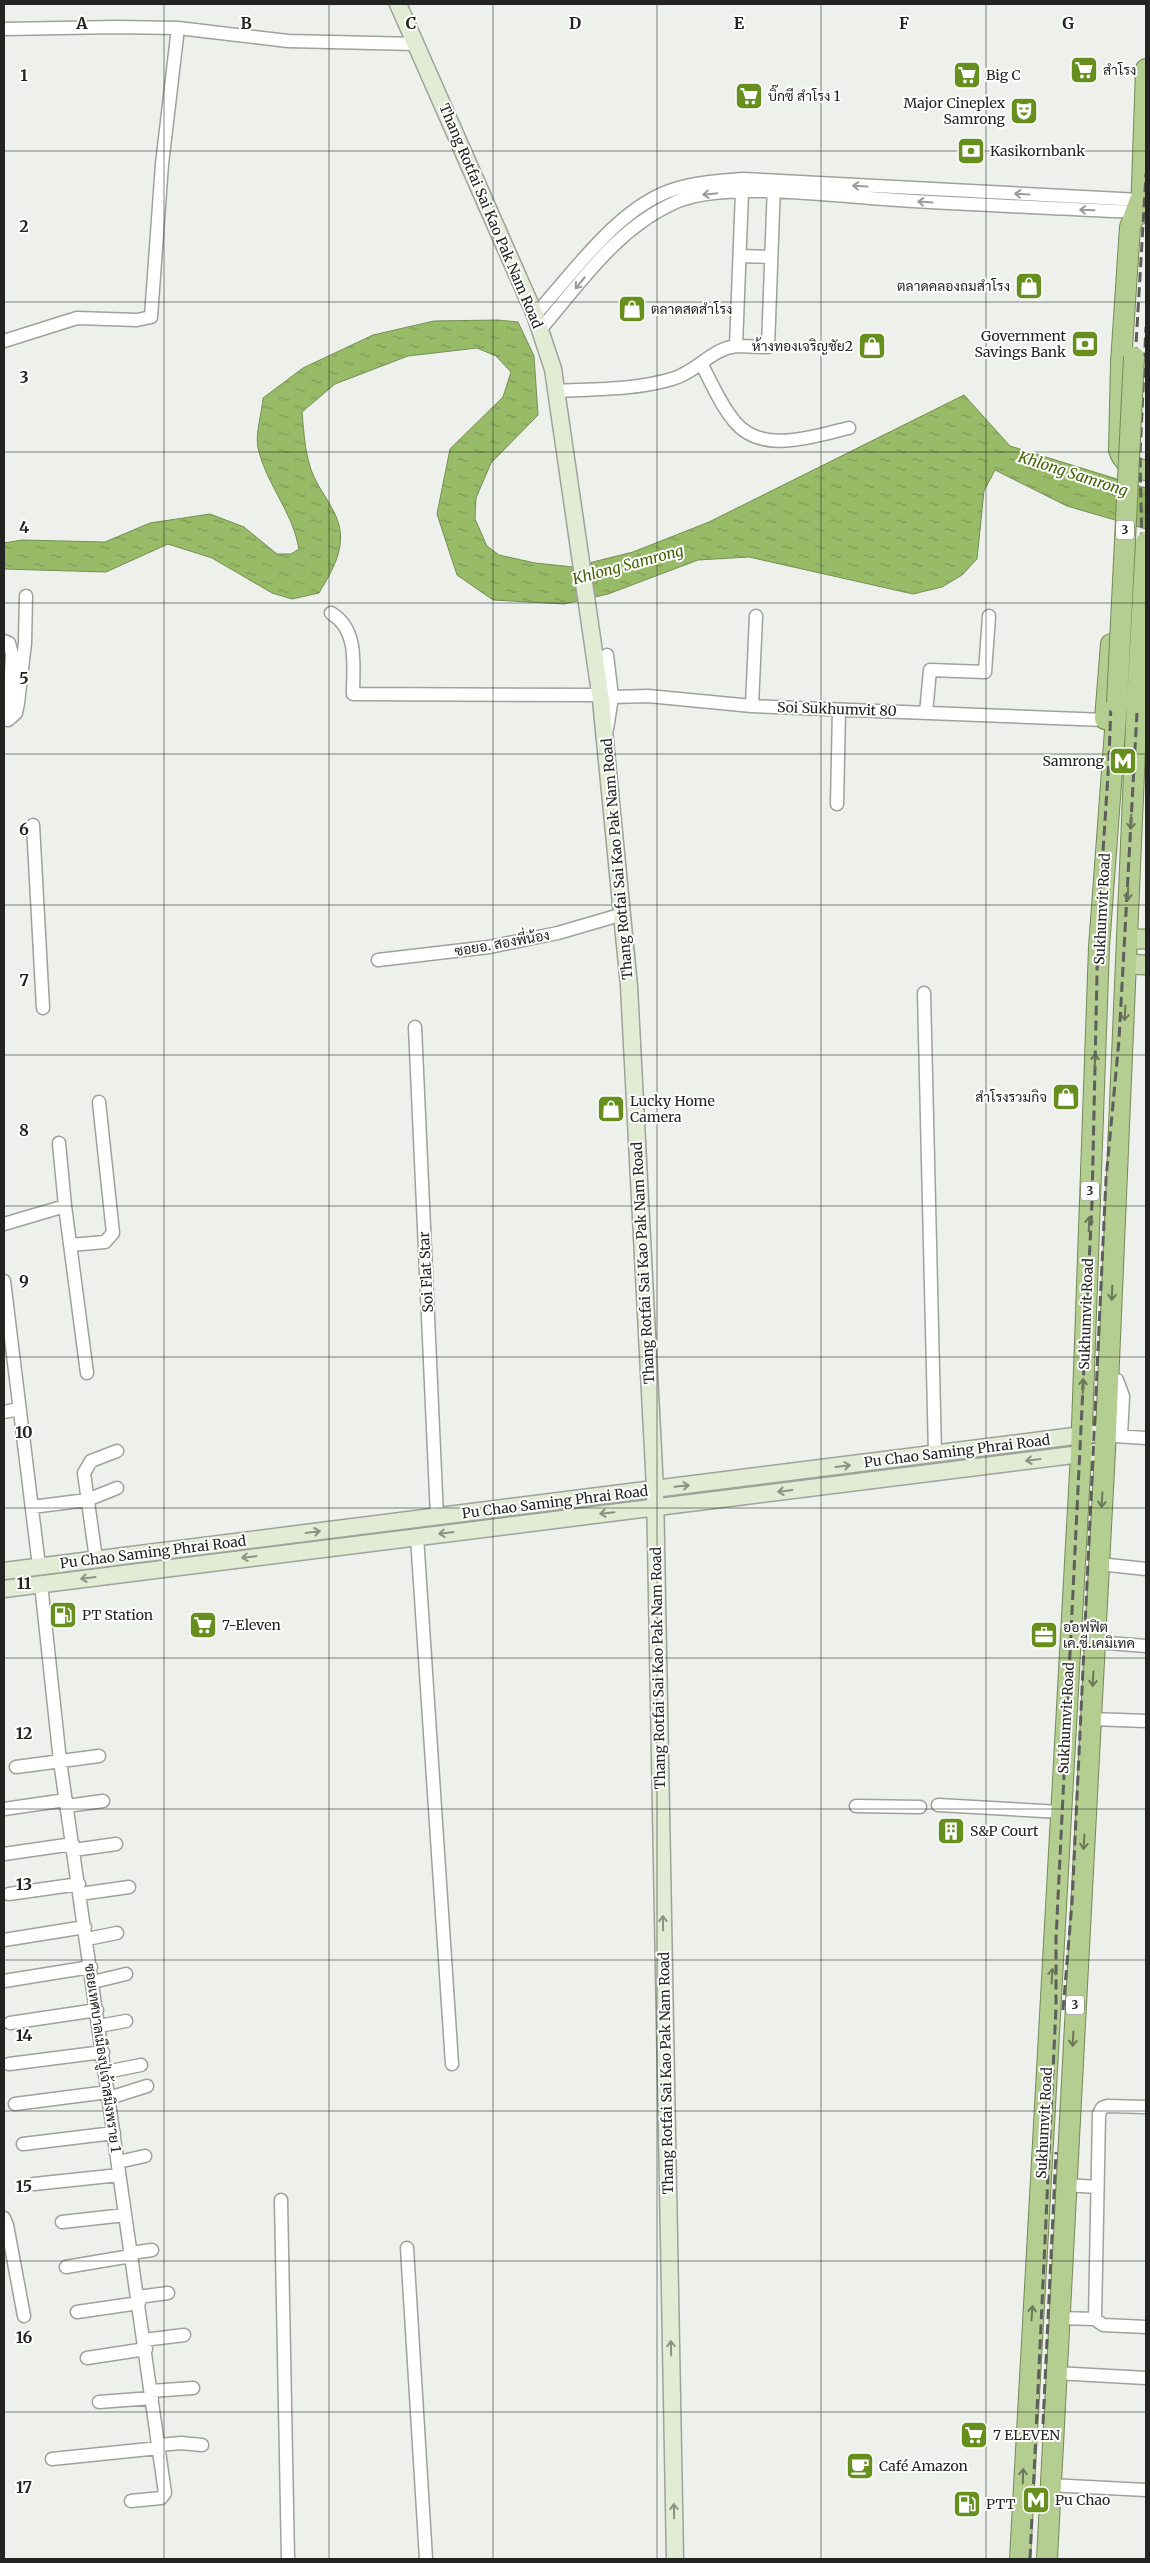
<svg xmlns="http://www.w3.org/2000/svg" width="1150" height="2563" viewBox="0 0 1150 2563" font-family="Merriweather,Sarabun,serif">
<defs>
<pattern id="water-ripples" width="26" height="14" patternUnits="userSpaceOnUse" patternTransform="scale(1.25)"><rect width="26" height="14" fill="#98bb68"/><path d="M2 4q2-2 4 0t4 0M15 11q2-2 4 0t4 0" fill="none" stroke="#7c9855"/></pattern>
</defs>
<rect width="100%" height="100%" fill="#eef1eb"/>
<path fill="url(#water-ripples)" stroke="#758e53" d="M498 320 518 322 534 356 538 415 491 463 476 498 475 519 487 546 499 555 535 563 573 567 633 552 709 522 964 395 1010 446 1146 488V529L1067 506 995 470 984 491 977 559 962 575 942 587 913 594 749 557 698 560 608 594 564 604 493 600 457 575 437 514 450 449 503 397 511 372 496 356 477 348 408 356 335 384 302 412C304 434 305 457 314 477 320 490 329 501 335 514 349 543 334 568 319 593L292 599 272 593 212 558 168 544 106 572 4 569V543L22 540 105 542 150 523 210 514 244 527 277 554H291L299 549C293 512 266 484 258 448 255 434 262 413 263 398L303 368 373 335 434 321Z"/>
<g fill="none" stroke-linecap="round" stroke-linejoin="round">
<g stroke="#9fa19c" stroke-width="15">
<path id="minor" d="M4 29 117 27 178 28 288 41 416 44
M740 256 771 257
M535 315C574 272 619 206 675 189 698 182 720 181 743 179L1140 200
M540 330C581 282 617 228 676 202 725 180 842 197 898 200 977 205 1057 208 1136 212
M4 341 77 318 137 320 151 317 162 164 178 28
M736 346 768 347 774 184
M702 365C712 384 721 406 735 422 762 455 814 436 849 428
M556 391C594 389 635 390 672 379 697 372 711 349 736 346L742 192
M331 613C359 630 353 665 353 694L600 695
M4 641 9 643 12 654 9 713
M607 655 612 697 648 696 752 706 1105 720
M752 706 756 616
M926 713 930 670 985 672 989 616
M8 720 16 713 18 703 25 643 26 596
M607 729 612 697
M837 804 839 710
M33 825 43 1008
M378 960 489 947 558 933 623 914
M924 993 935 1454
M415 1027 437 1517
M65 1206 87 1373
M4 1224 65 1206 59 1143
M70 1245 105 1242 113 1233 99 1102
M4 1281 39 1566
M1108 1377 1117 1380 1123 1396 1121 1436
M4 1412 19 1409
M1114 1436 1146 1438
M32 1507 87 1500 117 1488
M417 1537 452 2064
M96 1559 84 1473 91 1461 117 1451
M1099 1564 1146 1569
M41 1584 60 1761 165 2493 161 2498 131 2501
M1095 1642 1146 1646
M1091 1719 1146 1721
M16 1767 99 1756
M938 1805 1061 1812
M67 1806 103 1801
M856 1806 920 1807
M4 1809 66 1800
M74 1850 116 1844
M4 1854 73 1844
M9 1894 79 1884
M80 1894 129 1887
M87 1939 117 1933
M4 1940 85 1927
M4 1981 91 1967
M93 1982 126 1974
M10 2023 97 2010
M99 2026 126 2021
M9 2064 103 2052
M106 2072 141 2065
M109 2098 147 2086
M15 2104 108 2092
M23 2144 114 2133
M118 2162 145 2156
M34 2184 119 2175
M1066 2185 1097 2187
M281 2200 288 2559
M4 2218 7 2225 24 2316
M62 2222 125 2215
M407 2248 426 2559
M131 2253 152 2250
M66 2267 131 2256
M138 2297 168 2293
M77 2312 139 2303
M1058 2318 1095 2319 1103 2325 1146 2327
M1095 2319 1099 2114 1102 2108 1107 2106 1146 2107
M144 2340 184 2335
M87 2358 146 2349
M1055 2373 1146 2378
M151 2391 193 2388
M99 2402 152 2398
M159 2445 181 2443 202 2445
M52 2459 159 2448
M1049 2485 1146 2490"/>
</g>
<g stroke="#9fa19c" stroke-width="19">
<path id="secondary" d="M398 4 535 315 553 369 601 700 629 986 655 1489 675 2559
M4 1571 1106 1432
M4 1589 1105 1451"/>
</g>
<g stroke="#748a57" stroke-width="21">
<path id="primary" d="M1127 939H1146
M1126 964 1146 965"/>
</g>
<g stroke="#748a57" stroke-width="22">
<path id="trunk" d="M1140 200 1130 227 1121 363 1119 450C1122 461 1134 470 1146 470
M1141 214 1146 69
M1105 719 1111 644
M1020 2559 1081 1454 1099 947 1117 703
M1047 2559 1106 1432 1137 703"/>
</g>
<use href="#minor" stroke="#fff" stroke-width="12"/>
<use href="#secondary" stroke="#e2ecd5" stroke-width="16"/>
<use href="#primary" stroke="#c6daac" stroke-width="19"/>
<use href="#trunk" stroke="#b3ce90" stroke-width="20"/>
<path stroke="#5e5f5c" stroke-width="3" stroke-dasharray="10 5" stroke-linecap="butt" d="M1063 2010 1072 1903 1106 1179 1119 1040 1143 603 1140 455 1146 327
M1043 2424 1056 2152
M1030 2559 1056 2007V1939L1092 1203 1098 929 1109 759 1115 592 1129 464 1146 174"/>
<g stroke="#748a57" stroke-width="22" stroke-linecap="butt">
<path id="trunk-bridge" d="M1117 703 1134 357
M1137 703 1146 542"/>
</g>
<use href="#trunk-bridge" stroke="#b3ce90" stroke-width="20"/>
</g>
<defs><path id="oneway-shaft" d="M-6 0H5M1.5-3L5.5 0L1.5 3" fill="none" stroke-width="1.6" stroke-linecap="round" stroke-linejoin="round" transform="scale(1.25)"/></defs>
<g stroke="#9c9c9c">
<use href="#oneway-shaft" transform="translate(860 186) rotate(-177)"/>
<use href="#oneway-shaft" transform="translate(710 194) rotate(174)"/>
<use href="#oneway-shaft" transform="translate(1022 194) rotate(-177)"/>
<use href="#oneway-shaft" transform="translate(925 202) rotate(-176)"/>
<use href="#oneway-shaft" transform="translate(1087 210) rotate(-178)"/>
<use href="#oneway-shaft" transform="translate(580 283) rotate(130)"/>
</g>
<g stroke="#6b7959">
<use href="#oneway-shaft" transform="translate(1131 822) rotate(92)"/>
<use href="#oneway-shaft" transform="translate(1128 893) rotate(91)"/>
<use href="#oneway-shaft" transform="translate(1125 1013) rotate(93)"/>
<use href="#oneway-shaft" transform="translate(1095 1061) rotate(-88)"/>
<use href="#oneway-shaft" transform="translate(1089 1224) rotate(-88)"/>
<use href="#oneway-shaft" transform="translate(1112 1293) rotate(92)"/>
<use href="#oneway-shaft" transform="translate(1083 1386) rotate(-88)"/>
<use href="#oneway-shaft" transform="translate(1102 1500) rotate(93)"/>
<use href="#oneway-shaft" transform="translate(1093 1679) rotate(93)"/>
<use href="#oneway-shaft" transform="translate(1084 1842) rotate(93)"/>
<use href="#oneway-shaft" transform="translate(1052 1976) rotate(-87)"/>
<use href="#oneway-shaft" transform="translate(1073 2039) rotate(93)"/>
<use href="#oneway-shaft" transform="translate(1032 2313) rotate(-86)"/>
<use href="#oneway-shaft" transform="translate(1023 2476) rotate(-88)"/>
</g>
<g stroke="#8c9284">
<use href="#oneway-shaft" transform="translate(1033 1460) rotate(173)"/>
<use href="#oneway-shaft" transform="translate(843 1466) rotate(-7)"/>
<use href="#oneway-shaft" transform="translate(682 1486) rotate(-6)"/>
<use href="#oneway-shaft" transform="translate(785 1491) rotate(173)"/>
<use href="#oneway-shaft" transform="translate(607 1513) rotate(174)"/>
<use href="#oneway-shaft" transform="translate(313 1532) rotate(-7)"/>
<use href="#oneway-shaft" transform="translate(446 1533) rotate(173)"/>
<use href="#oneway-shaft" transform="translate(249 1557) rotate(173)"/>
<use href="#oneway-shaft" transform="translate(88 1578) rotate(173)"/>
<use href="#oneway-shaft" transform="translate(663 1923) rotate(-91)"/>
<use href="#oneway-shaft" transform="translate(671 2348) rotate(-91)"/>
<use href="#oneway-shaft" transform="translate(674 2511) rotate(-91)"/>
</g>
<path fill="none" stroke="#232422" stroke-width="1" stroke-opacity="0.55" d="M164 4V2559M329 4V2559M493 4V2559M657 4V2559M821 4V2559M986 4V2559M4 151H1146M4 302H1146M4 452H1146M4 603H1146M4 754H1146M4 905H1146M4 1055H1146M4 1206H1146M4 1357H1146M4 1508H1146M4 1658H1146M4 1809H1146M4 1960H1146M4 2111H1146M4 2261H1146M4 2412H1146"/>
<defs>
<g id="supermarket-square" transform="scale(1.4375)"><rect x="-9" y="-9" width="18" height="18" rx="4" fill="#678f1d" stroke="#fff"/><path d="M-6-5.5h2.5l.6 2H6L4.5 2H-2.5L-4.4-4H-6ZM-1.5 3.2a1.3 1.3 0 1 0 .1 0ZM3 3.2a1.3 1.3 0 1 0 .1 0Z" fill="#fff"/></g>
<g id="theatre-square" transform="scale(1.4375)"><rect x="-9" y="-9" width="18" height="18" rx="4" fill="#678f1d" stroke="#fff"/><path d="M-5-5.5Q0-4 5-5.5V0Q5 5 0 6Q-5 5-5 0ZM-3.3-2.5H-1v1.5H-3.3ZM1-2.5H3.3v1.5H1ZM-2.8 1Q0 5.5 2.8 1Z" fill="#fff"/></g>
<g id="bank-square" transform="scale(1.4375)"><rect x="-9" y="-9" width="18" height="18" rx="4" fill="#678f1d" stroke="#fff"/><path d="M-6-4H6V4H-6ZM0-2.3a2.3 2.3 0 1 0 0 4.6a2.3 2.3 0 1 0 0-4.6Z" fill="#fff"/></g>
<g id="shop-square" transform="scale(1.4375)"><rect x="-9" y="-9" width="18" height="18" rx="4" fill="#678f1d" stroke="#fff"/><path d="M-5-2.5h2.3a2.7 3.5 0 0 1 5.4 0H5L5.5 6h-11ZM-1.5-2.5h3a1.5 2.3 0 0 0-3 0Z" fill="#fff"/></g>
<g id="metro-square" transform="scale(1.4375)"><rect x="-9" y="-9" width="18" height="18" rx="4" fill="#678f1d" stroke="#fff"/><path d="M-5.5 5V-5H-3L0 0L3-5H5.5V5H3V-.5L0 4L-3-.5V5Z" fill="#fff"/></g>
<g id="fuel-square" transform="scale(1.4375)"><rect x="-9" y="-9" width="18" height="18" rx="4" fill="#678f1d" stroke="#fff"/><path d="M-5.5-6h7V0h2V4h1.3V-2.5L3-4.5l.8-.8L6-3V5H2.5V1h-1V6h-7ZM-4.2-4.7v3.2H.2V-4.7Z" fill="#fff"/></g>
<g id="office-square" transform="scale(1.4375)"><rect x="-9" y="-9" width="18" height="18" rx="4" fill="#678f1d" stroke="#fff"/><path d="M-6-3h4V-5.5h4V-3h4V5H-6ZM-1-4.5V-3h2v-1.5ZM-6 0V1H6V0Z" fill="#fff"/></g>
<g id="building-square" transform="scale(1.4375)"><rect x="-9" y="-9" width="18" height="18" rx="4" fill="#678f1d" stroke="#fff"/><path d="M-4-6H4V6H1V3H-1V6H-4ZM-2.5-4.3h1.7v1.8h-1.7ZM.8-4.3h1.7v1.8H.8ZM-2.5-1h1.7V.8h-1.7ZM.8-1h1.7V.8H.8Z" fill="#fff"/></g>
<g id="cafe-square" transform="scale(1.4375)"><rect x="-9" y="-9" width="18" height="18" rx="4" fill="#678f1d" stroke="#fff"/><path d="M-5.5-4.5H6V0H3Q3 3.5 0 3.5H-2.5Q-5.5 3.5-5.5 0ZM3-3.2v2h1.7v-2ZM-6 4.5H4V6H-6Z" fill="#fff"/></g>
</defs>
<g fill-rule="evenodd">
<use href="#supermarket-square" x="1084" y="70"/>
<use href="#supermarket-square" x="967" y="75"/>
<use href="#supermarket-square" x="749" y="96"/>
<use href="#theatre-square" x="1024" y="111"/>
<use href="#bank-square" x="971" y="151"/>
<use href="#shop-square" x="1029" y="286"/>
<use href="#shop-square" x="632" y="309"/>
<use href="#bank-square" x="1085" y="344"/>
<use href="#shop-square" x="872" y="346"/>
<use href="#metro-square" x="1123" y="761"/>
<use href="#shop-square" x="1066" y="1097"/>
<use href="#shop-square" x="611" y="1109"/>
<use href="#fuel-square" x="63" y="1615"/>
<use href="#supermarket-square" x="203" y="1625"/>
<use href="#office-square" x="1044" y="1635"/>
<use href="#building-square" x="951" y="1831"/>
<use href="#supermarket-square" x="974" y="2435"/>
<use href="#cafe-square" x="860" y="2466"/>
<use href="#metro-square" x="1036" y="2500"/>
<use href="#fuel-square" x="967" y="2504"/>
</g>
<g text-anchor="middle" stroke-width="4" stroke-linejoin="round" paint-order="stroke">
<g fill="#fff" stroke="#656664" stroke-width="1">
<rect x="1116" y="520.5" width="18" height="19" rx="4"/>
<rect x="1081" y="1181.5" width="18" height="19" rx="4"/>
<rect x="1066" y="1995.5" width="18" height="19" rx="4"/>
</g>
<g font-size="12" font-weight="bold" fill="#232422">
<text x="1125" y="534">3</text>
<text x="1090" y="1195">3</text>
<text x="1075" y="2009">3</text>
</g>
<g font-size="14" fill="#232422" stroke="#fff" text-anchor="start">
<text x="1103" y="75">สำโรง</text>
<text x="986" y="80">Big C</text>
<text x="768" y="101">บิ๊กซี สำโรง 1</text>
<text x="1005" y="108" text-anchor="end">Major Cineplex<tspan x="1005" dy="16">Samrong</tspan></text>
<text x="990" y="156">Kasikornbank</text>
<text x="1010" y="291" text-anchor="end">ตลาดคลองถมสำโรง</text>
<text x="651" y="314">ตลาดสดสำโรง</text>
<text x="1066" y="341" text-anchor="end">Government<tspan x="1066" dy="16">Savings Bank</tspan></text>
<text x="853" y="351" text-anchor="end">ห้างทองเจริญชัย2</text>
<text x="1104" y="766" text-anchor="end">Samrong</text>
<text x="1047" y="1102" text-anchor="end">สำโรงรวมกิจ</text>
<text x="630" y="1106">Lucky Home<tspan x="630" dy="16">Camera</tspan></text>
<text x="82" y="1620">PT Station</text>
<text x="222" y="1630">7-Eleven</text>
<text x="1063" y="1632">ออฟฟิต<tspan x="1063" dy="16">เค.ซี.เคมิเทค</tspan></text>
<text x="970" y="1836">S&amp;P Court</text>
<text x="993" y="2440">7 ELEVEN</text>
<text x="879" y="2471">Café Amazon</text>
<text x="1055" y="2505">Pu Chao</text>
<text x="986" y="2509">PTT</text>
</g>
<g font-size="14" fill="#232422" stroke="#fff">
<text transform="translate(491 216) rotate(67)" y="5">Thang Rotfai Sai Kao Pak Nam Road</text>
<text transform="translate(837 709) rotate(2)" y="5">Soi Sukhumvit 80</text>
<text transform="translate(617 859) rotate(-95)" y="5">Thang Rotfai Sai Kao Pak Nam Road</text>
<text transform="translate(1102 909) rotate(-87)" y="5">Sukhumvit Road</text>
<text transform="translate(502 943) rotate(-10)" y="5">ซอยอ. สองพี่น้อง</text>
<text transform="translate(643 1263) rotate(-93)" y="5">Thang Rotfai Sai Kao Pak Nam Road</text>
<text transform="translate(426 1272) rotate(-93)" y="5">Soi Flat Star</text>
<text transform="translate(1086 1314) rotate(-88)" y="5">Sukhumvit Road</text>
<text transform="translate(957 1451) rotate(-7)" y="5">Pu Chao Saming Phrai Road</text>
<text transform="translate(555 1502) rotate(-7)" y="5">Pu Chao Saming Phrai Road</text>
<text transform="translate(153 1552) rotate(-7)" y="5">Pu Chao Saming Phrai Road</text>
<text transform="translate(658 1668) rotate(-91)" y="5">Thang Rotfai Sai Kao Pak Nam Road</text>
<text transform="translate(1066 1718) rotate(-87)" y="5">Sukhumvit Road</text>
<text transform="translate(103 2058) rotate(82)" y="5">ซอยเทศบาลเมืองปู่เจ้าสมิงพราย 1</text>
<text transform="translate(666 2073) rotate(-91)" y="5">Thang Rotfai Sai Kao Pak Nam Road</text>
<text transform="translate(1044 2123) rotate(-87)" y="5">Sukhumvit Road</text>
</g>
<g font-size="15" font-style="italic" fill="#436101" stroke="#fff">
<text transform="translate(1073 474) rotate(18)" y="5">Khlong Samrong</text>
<text transform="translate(628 565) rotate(-15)" y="5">Khlong Samrong</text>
</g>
</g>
<g font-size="16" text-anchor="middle" font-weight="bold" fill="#232422" stroke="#fff" stroke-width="4" stroke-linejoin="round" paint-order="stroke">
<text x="82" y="29">A</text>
<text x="246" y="29">B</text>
<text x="411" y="29">C</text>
<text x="575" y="29">D</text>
<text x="739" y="29">E</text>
<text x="904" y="29">F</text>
<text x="1068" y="29">G</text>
<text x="24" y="81">1</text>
<text x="24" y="232">2</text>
<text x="24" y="383">3</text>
<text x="24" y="533">4</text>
<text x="24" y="684">5</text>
<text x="24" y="835">6</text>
<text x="24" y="986">7</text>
<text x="24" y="1136">8</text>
<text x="24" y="1287">9</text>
<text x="24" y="1438">10</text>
<text x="24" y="1589">11</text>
<text x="24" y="1739">12</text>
<text x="24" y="1890">13</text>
<text x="24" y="2041">14</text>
<text x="24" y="2192">15</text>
<text x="24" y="2343">16</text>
<text x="24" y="2493">17</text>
</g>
<rect width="1150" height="2563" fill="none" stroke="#232422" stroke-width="10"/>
</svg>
